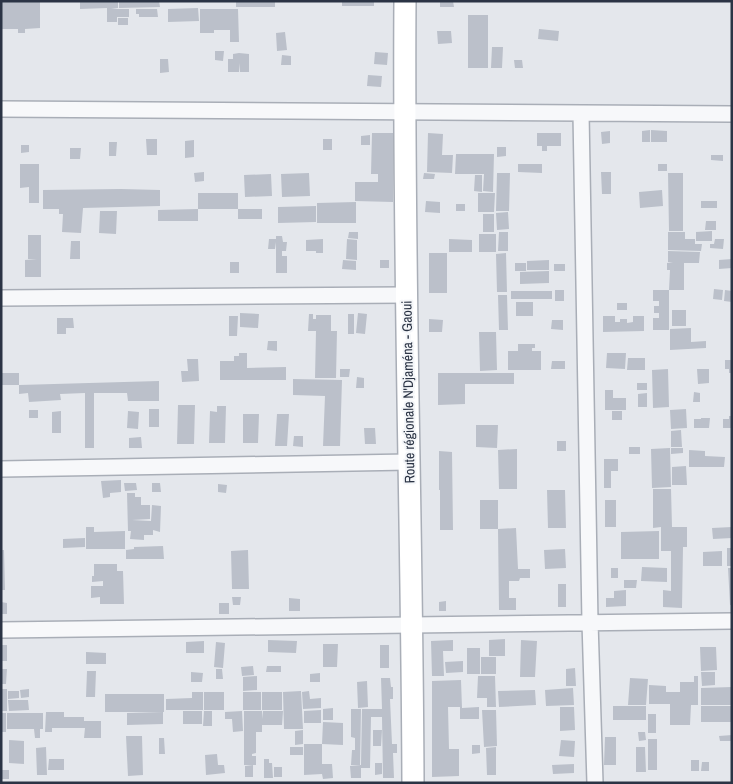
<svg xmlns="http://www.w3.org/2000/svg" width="733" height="784" viewBox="0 0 733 784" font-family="'Archivo Narrow',sans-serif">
<rect width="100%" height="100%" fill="#e4e7ec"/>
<path fill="#bbc0ca" d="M2 1H40V28L25 29V33H18V29H2Z
M80 1H118V8L111 9H129V17H117V22H107V8L80 9Z
M119 1H159L160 7 119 8Z
M236 1H275V7H236Z
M342 1H374V6H342Z
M440 1H453L454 7H440Z
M198 8 199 21 168 22V9Z
M136 9H157L158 17H139V14H136Z
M200 9H238L239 42H230V30H214V33H200Z
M468 15H488V68H468Z
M118 18H128V25H118Z
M539 29 559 31 558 41 538 39Z
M437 31H451L452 43 438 44Z
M285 32 287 50 277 51 276 33Z
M492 47H503L502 68H491Z
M215 51H224L223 61 215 60Z
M375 52 388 53 387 65 374 64Z
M239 53 249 54V72H240L239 63V72H228V59H233V54Z
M282 55 291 56V65H281Z
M160 59H168L169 72 160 73Z
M514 60H522L523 68H515Z
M368 75 382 76 381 87 367 86Z
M650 130V142H642V131Z
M651 130 667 131V142H651Z
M610 131V143L602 144 601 132Z
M372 133H394L393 202 355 201V182H378V174H371Z
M428 133 443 134 442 155H453L452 173 427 172Z
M537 133H561V146H547V151H542V146H537Z
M370 135V145H361V136Z
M146 139H157V155H147Z
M323 139H332V150H323Z
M194 140V157L185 158V141Z
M109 142H117L116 156H109Z
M21 145H29V152L21 153Z
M497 147H506V156L497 157Z
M70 148H81L80 159H70Z
M456 154H494L493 192 483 191 484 174H455Z
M711 155H723V161L711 160Z
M20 164H39V203H29V187L20 188Z
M518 164H542V173L518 172Z
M658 164H667V171H658Z
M204 172V181L195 182 194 173Z
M601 172H611V194H602Z
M309 173 310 196 282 197 281 174Z
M424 173 435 174 434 179H423Z
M497 173H510L509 211H496Z
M668 173H683V231H669Z
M271 174 272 196 245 197 244 175Z
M475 175H482V192L474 191Z
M121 189 160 190V206L83 208 81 233 62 232 63 214H59V209H43V190Z
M662 190 663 206 640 208 639 192Z
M198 193H238V209H198Z
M478 193H495L494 212H478Z
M426 201 440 202V213L425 212Z
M701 201H717V208H701Z
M356 202V223H317V203Z
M456 204H465V211H456Z
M316 206V222L278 223V207Z
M198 209V221H158V210Z
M238 209H262V219H238Z
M100 211H117L116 234 99 233Z
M508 212 509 229 497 230 496 213Z
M483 214H494V232H483Z
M706 221H716V230H705Z
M712 231V241H696V232Z
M349 232H358V239L348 238Z
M499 232H508V251H498Z
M668 232H685V239H695V244H702L701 251 668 250Z
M479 234H496V252H479Z
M28 235H41V277H25V260L37 259H28Z
M276 236H282L283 242H287L286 251H282V256H287V273H276V242L275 249H268L269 239H276Z
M323 239V253H316V251H306V240Z
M347 239 357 240V260L346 259Z
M449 239 472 240V252H449Z
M715 239H724L723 249 710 248V244H714Z
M71 241H80V259H70Z
M668 251 700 252 699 263H684V290H669L670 270H667V263L673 262H668Z
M429 253H447V293H429Z
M506 253 507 292H497L496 254Z
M732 259V268L719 269V260Z
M343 260 356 261V270L342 269Z
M380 260H389V268H380Z
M549 260V270H527V261Z
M230 262H239V273H230Z
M515 263H526V271H515Z
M554 264H565V271H554Z
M549 271V283L520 284V272Z
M714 289 723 290 722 300 713 299Z
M555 290H564V301H555Z
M653 290H669V330H653V318H659V313H654V306H659V301H653Z
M725 290 732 291V302L724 301Z
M511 291H552V299H511Z
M498 295H507L508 330H499Z
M516 302H533V316H516Z
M617 303H627V310H617Z
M672 310H686V326H672Z
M240 313 259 314 258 328 240 327Z
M358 313 367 314 365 334 356 333Z
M309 314H313V319H316V315H331V331H337L336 378H315L316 331H308Z
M348 314H354V334H348Z
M229 316H238L237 336H229Z
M603 316H615V322H620V319H627V323L633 322V316H644V331L603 332Z
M57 318H73L74 328H66V334H57Z
M429 319 443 320 442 332H429Z
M552 320H563V330L551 329Z
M691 328V342L706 341V348L670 350V329Z
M479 332H496L497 370 480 371Z
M268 341H277V351L267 350Z
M518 344H535V348H532V351H541V370H508V351H518Z
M239 353H247V368L286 367V380H220V361H234V356H239Z
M607 353H626L625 369 606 368Z
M628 358H645V370H627Z
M187 359H198L199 381 182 382 181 371H188Z
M725 360H732V373H729V369H725Z
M552 361H565V369H551Z
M340 369H350L349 377H340Z
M668 369 669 407 653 408 652 370Z
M697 369H709V383L698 384Z
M1 373H19V385H1Z
M438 373H514V384H465V404L438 405Z
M357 377 364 378V388H356Z
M293 379 342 380 340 446H323L325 396 293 395Z
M159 381V401H128L127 393H94V448H85V393L60 394 61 400 29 402 28 393 19 394V385Z
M637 383H647V390H637Z
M605 390H613V398H626V410H605Z
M694 392 700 393V402H693Z
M647 393V407H638V394Z
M178 405H195L194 444H177Z
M217 406H226L225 443H209L210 411 217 412Z
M149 409H159V427H149Z
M686 409 687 428 671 429 670 410Z
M29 410H38V418H29Z
M61 411V433H52V412Z
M128 411 139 412 138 429 127 428Z
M612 411H622V420H612Z
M243 414H259L258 443H243Z
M277 414H289L287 446H275Z
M729 416H732V428H723V419H729Z
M701 418H710L709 428H694V419H701Z
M476 425H498L497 448 476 447Z
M364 428H375L376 444H365Z
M681 430 682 447H671V431Z
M294 436H303V447L293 446Z
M141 437 142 448H129V438Z
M557 441H566V451H557Z
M629 447H640V454H629Z
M670 448 671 487 652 488 651 449Z
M671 448H683V453L671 454Z
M517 449V489H499L498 450Z
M689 450 705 451V456L725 457 724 467H689Z
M439 451 452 452 453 530H440V490H450H439Z
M604 459H618V471H611V488H604Z
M686 466 687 485H672V467Z
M121 480V492L110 493V497L103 498 101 481Z
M124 483H136L137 490 125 491Z
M152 483H160L161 492H152Z
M218 484 227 485 226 493 218 492Z
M653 489H671L672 527H687V547H683L682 608 663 607V590L671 591V551H661V527L653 528Z
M547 490H565L566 528H548Z
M127 493H135V497H141V505H150V519L132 520 151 521 152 505 161 506 160 532 153 530V535H144V540L130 539 131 531H128Z
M480 500H498V529H480Z
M605 500H616V527H605Z
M86 527H94V532L125 531V549H86Z
M732 527V538L713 539 712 528Z
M516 528 518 569H530V578H520L519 581H509V598H516V610H499L498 529Z
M659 531V559H621V532Z
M85 538V547L63 548V539Z
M163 546 164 559H126V550L134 549V547Z
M727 548H732V566H727Z
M565 549 566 568 545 569 544 550Z
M1 550H4L5 590H1Z
M248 550 249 589H232L231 551Z
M722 551V566H703V552Z
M94 564H117V571H123L124 604H100V597L91 598V586H103V581L92 582V576H94Z
M642 567 667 568V582L641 581Z
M611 568H618V578H611Z
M728 568H732V605H730Z
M624 580H637L636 588H624Z
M558 584H566V607H558Z
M626 590V606L606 607V598H614V591Z
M232 597H241L240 605H233Z
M289 598 300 599V611H289Z
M446 601V611H439V602Z
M1 602 7 603V614H1Z
M219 603H229V614H219Z
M505 639V656H489V640Z
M268 640 297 641 296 653 268 652Z
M453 640V651H443L444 676H432L431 641Z
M521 640 537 641 535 677H520Z
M204 641V653H186V642Z
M216 642 225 643 223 668 214 667Z
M323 644H338L337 667H323Z
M1 645H7V661H1Z
M380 645H389V668H380Z
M700 647H716L717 670 701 671Z
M467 648H480V674H467Z
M86 652 106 653V664H86Z
M481 657H496V674H481Z
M463 661V672L446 673 445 662Z
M253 666 254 675 242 676 241 667Z
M267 666H281V672H266Z
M575 668 576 686H566V669Z
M1 669H7L6 684H1Z
M216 669H222L223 679H216Z
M87 671H96L95 697H86Z
M191 672 203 673 202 682H191Z
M701 672H715V685L702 686Z
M320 673V682H310V674Z
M257 676V690L243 691V677Z
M478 676H495L496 707H487V698H477Z
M694 676H698V705H691L690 725H670V704H649V685L666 686V692H680V682H694Z
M381 678H390L391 687H393V699H390L392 744H397V753H393L394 778H383L382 717H371L370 768H361V778H351L350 766 361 765 362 709H382Z
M630 678 648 679 646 705H628Z
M461 680 462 708 479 707V719H460V707H448L449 749H459V776L432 777V681Z
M367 681 368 707 358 708 357 682Z
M732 687V705H701V688Z
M573 688 574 705 546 706 545 690Z
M1 689H7V711H1Z
M29 689V697L21 698 20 690Z
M535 690 536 705 499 707 498 691Z
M8 691H19V698L8 699Z
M301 691 303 729H284L283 692Z
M309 691 310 699 321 698V708L303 709 302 692Z
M192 692H203V710H166V699L192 698Z
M204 692H224V710H204Z
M243 692H261V710H243Z
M262 692H282V710H262Z
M105 694H164V712H105Z
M8 700H28L29 710 9 711Z
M613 706H646V720H613Z
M701 706H732V722H701Z
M560 707H574L575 730 560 731Z
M333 708V720H323V709Z
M351 709H361L360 765H351L352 750H355V738L351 737Z
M321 710V723H304V711Z
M482 710H496L497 746 484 747Z
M183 711H202V724H183Z
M204 711H212V726H203Z
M242 711 243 731 233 732 232 719H225V712Z
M244 711H262L263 719V711H283L282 725H262V732H256V753L252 754V756H256V765H244Z
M46 712H64V717H84V721H101V738H84L85 728H52V732H45Z
M163 712V724L127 725V713Z
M1 713H6V732H1Z
M7 713H43V729H40V738H35L34 729H7Z
M648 714H656V733H648Z
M323 722 343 723V745L322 744Z
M303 730V744L295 745V731Z
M373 730H382L381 746H373Z
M638 732H645L646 740 639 741Z
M732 735V741H720L719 736Z
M126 736H142L143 775 128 776Z
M605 737H616V765H604Z
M159 738H164L165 754H159Z
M648 739H657V770H648Z
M9 740 24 741V764L9 763Z
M561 740 575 741 574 757 559 756Z
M304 744H322V764H332L333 778 323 779 322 774 304 775Z
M472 745H480V753L472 754Z
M46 747 47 775H37L36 748Z
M290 747H303V755H290Z
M496 747V775H487L486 748Z
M636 747H645L646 772H636Z
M217 754 218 765H224L225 773 206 775 205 755Z
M49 759H64V770H48Z
M264 759H269V763H272L273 778H264Z
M691 760H699V771H691Z
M702 762H709V771H701Z
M375 763H382V774L375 775Z
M574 764V773L553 774 552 765Z
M253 765V777H245V766Z
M274 767H282V777H274Z
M1 770H9V779H1Z"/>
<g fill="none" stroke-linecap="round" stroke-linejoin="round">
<g stroke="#a9aeb7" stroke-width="18">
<path id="street" d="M1 109 732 114
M581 113 590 622 595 783
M1 298 405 295
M1 469 409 462
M1 630 732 621"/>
</g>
<g stroke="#a9aeb7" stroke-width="24">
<path id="secondary" d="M405 1C403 262 412 522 413 783"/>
</g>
<use href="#street" stroke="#f7f8fa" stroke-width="15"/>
<use href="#secondary" stroke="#fff" stroke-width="21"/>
</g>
<g text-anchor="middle" stroke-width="4" stroke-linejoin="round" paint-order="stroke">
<g font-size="14" fill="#2b3445" stroke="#f4f6f9">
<text transform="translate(408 392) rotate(-91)" y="5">Route régionale N'Djaména - Gaoui</text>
</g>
</g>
<rect width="733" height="784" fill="none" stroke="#2b3445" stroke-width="5"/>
</svg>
